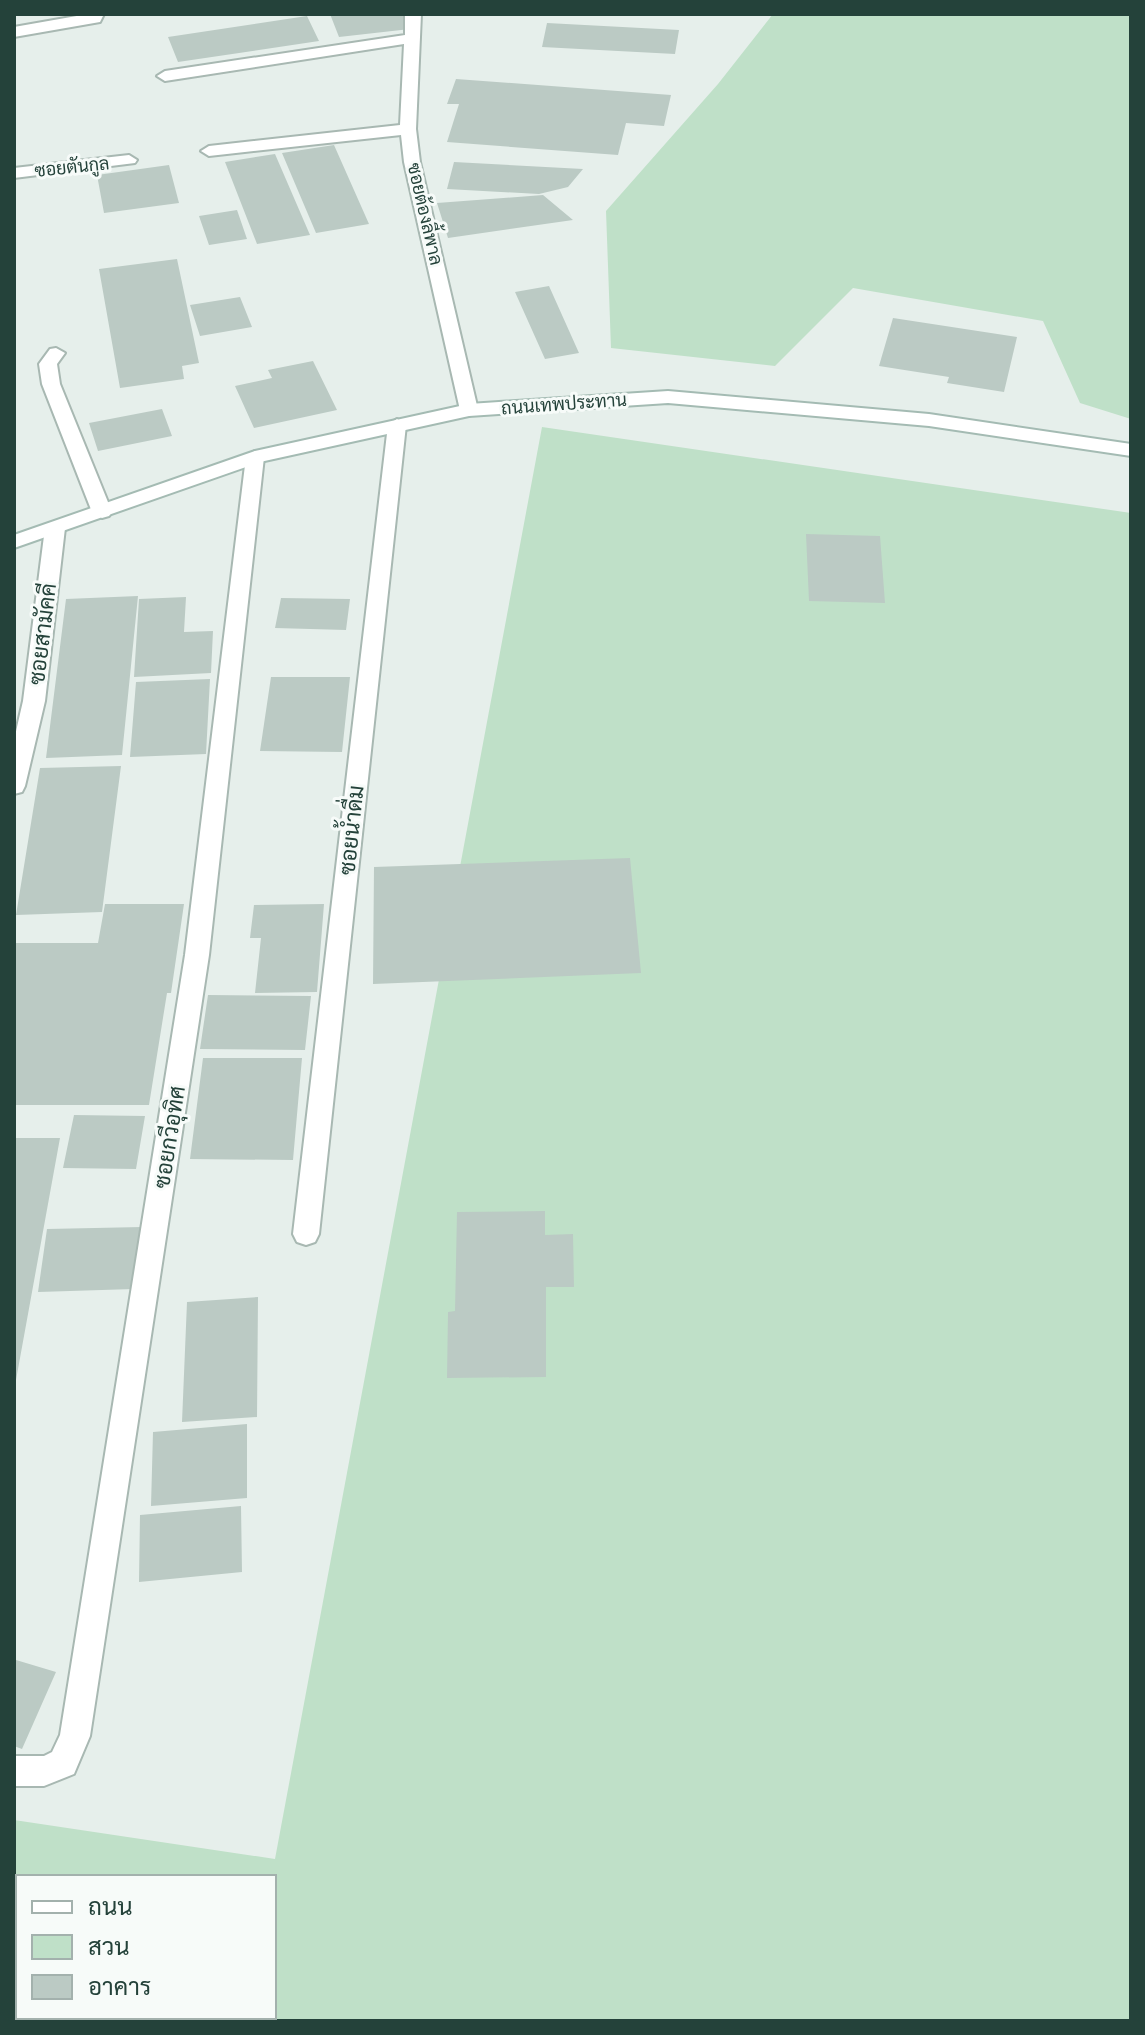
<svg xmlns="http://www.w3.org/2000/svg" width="1145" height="2035" viewBox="0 0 1145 2035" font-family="'Golos Text',Sarabun,sans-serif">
<rect width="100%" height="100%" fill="#e6efeb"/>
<path fill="#bfe0c8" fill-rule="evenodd" d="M773 14H1131V419L1080 403 1043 321 853 288 775 366 611 348 606 211 718 84Z
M542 427 1131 513V2021H14V1820L275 1859ZM18 1877H274V2017H18Z"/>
<path fill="#bbcac4" d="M330 14H405L410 29 339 37Z
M307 16 319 41 178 62 168 37Z
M547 23 679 30 675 54 542 47Z
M456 79 671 95 664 126 626 123 618 155 447 142 459 104H447Z
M334 145 369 224 316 233 282 153Z
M275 154 310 235 257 244 225 162Z
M454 162 583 169 568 187 539 194 447 189Z
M169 165 179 203 104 213 97 175Z
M543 195 573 220 448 238 437 203Z
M237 210 247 239 209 245 199 216Z
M177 259 199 363 182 366 184 379 120 388 99 269Z
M549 286 579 353 545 359 515 292Z
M240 297 252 327 200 336 190 305Z
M893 318 1017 337 1004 392 947 383 949 377 879 366Z
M313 361 337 410 254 428 235 386 272 378 268 370Z
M162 409 172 436 98 451 89 423Z
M806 534 880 536 885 603 809 601Z
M138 596 122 755 46 758 66 599Z
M186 597 184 632 213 631 211 673 134 677 139 599Z
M281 598 350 599 346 630 275 628Z
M271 677H350L342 752 260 751Z
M210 679 206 754 130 757 136 682Z
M121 766 102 912 16 915 40 768Z
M630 858 641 973 373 984 374 867Z
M105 904H184L171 993H167L149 1105H14V943H98Z
M324 904 317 992 255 993 261 938H250L254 905Z
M208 995 311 996 305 1050 200 1049Z
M203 1058H302L293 1160 190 1159Z
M74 1115 145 1116 136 1169 63 1168Z
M14 1138H60L16 1380H14Z
M545 1211V1235L573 1234 574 1287H546V1377L447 1378 448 1312 455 1311 457 1212Z
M142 1227 134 1289 38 1292 47 1229Z
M258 1297 257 1417 182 1422 187 1302Z
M247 1424V1498L151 1506 153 1432Z
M241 1506 242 1572 139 1582 140 1515Z
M16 1660 56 1672 22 1749 14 1746Z
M48 2017H133L132 2021H48Z"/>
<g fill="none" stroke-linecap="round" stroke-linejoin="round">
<g stroke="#a8b8b2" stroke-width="4">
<path id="street" d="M88 14H104L100 22 14 37V27Z
M405 14H421L416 129 420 162 478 410 469 416 460 410 404 162 401 135 209 156 201 151 209 146 400 125 404 44 165 81 157 76 165 71 405 35Z
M129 155 137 160 135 163 14 178V168Z
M56 348 65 353 57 364 60 384 112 512 109 516 102 518 92 512 42 384 39 364 50 349Z
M397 419 406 425 319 1234 315 1242 306 1245 297 1242 293 1234 388 425Z
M255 451 264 457 209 955 90 1736 74 1774 44 1786H14V1756H44L52 1752 60 1735 185 955 246 457Z
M55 522 65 528 45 701 25 786 22 792 14 794V740L23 701 45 528Z"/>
</g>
<g stroke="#a4bbb3" stroke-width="4">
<path id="secondary" d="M668 391 929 414 1131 444V456L929 426 668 403 469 416 260 462 14 548V535L255 451 469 404Z"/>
</g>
<use href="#street" fill="#fff" fill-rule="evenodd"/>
<use href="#secondary" fill="#fff" fill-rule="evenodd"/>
</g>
<g text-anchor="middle" stroke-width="6" stroke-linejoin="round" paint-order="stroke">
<g font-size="18" fill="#24423a" stroke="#f7fbf9">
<text transform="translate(72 167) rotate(-6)" y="6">ซอยตันกูล</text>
<text transform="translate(425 214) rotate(77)" y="6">ซอยต้องลี้พาล</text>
<text transform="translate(564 404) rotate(-4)" y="6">ถนนเทพประทาน</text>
</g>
<g font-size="22" fill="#24423a" stroke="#f7fbf9">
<text transform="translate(42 634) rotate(-83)" y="8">ซอยสามัคคี</text>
<text transform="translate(351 830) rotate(-84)" y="8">ซอยน้ำดื่ม</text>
<text transform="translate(169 1137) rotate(-81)" y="8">ซอยกวีอุทิศ</text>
</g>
</g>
<rect width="1145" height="2035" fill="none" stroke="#24423a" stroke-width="32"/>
<rect x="16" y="1875" width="260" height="144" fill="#f7fbf9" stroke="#a3b1ad" stroke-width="2"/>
<rect x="32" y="1901" width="40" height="12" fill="#ffffff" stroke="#a3b1ad" stroke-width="2"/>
<text x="88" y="1915" font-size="24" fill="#24423a">ถนน</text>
<rect x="32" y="1935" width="40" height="24" fill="#bfe0c8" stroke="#a3b1ad" stroke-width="2"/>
<text x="88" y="1955" font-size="24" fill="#24423a">สวน</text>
<rect x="32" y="1975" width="40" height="24" fill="#bbcac4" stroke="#a3b1ad" stroke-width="2"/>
<text x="88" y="1995" font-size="24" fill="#24423a">อาคาร</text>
</svg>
